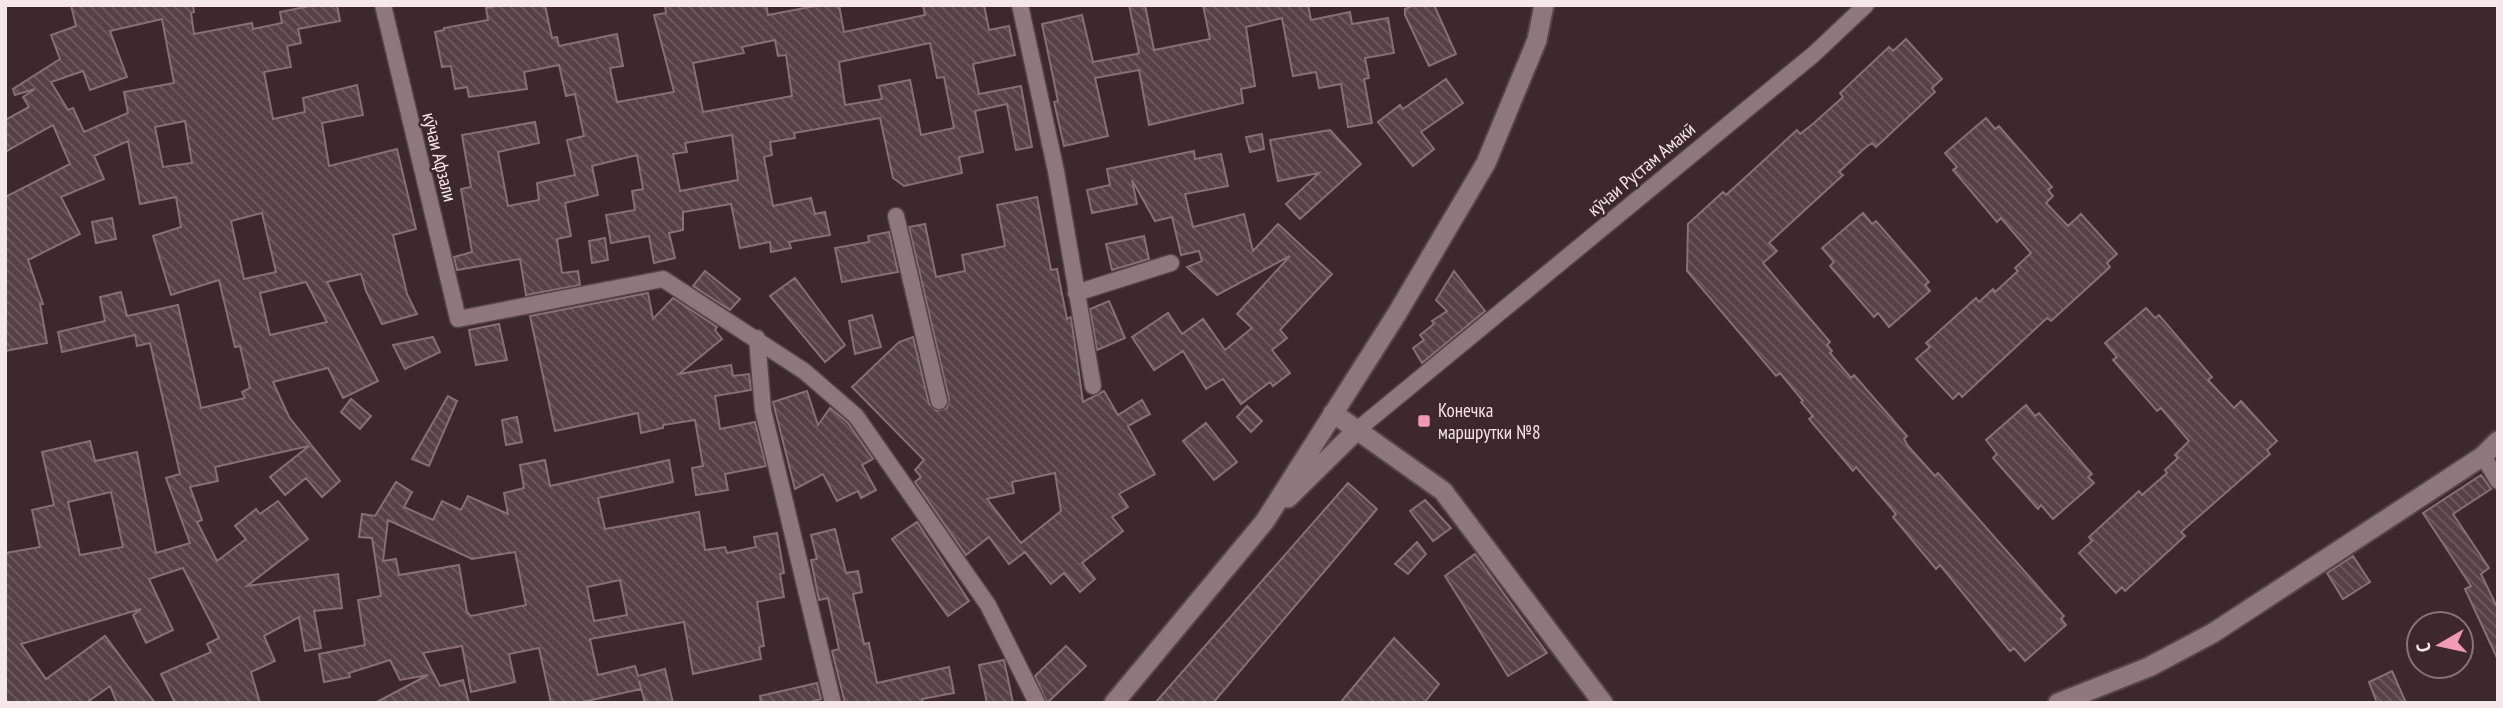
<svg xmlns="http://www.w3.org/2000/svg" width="2503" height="708" viewBox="0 0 2503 708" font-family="'PT Sans Narrow',sans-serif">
<defs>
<pattern id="building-back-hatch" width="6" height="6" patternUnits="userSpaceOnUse" patternTransform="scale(1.75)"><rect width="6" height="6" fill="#564147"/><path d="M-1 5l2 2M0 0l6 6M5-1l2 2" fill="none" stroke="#6f5c62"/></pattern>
</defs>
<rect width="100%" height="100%" fill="#3c282d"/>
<path fill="url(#building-back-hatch)" stroke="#877076" stroke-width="2" fill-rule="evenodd" d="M71 5H193L194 12 191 13 194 34 252 23 253 29 282 23 280 12 315 5H337L340 21 298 29 301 43 287 46 291 67 264 72 273 119 305 112 303 98 357 85 363 115 322 123 329 166 397 149 416 229 393 235 407 294 417 314 382 324 366 291 361 274 327 282 378 381 343 398 328 368 273 382 289 417 340 481 322 497 306 478 285 495 270 477 309 446 215 467 218 481 190 487 202 520 197 522 217 561 246 539 235 526 256 509 260 514 278 501 308 539 247 586 338 574 342 608 314 611 321 648 305 651 299 617 264 636 275 661 251 672 260 703H175L161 674 211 652 207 644 219 638 183 568 149 579 173 630 146 643 133 615 141 609 21 644 46 679 105 636 155 703H117L110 686 86 703H5V553L40 547 32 510 54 505 42 452 90 441 95 461 137 452 156 553 190 543 166 478 180 474 150 343 137 346 135 335 62 352 58 332 105 321 100 297 121 292 127 316 178 305 201 408 245 398 242 392 250 388 240 346 235 347 219 280 171 295 153 236 181 227 176 197 140 204 128 141 94 156 104 179 61 197 80 234 28 260 43 304H40L47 343 5 351V197L70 164 53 125 5 152V120L29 107 23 97 35 89 15 95 13 89 60 59 51 35 76 26ZM162 19 174 83 124 92 128 113 84 132 73 108 68 110 51 82 83 71 90 90 127 77 110 31ZM185 121 192 163 163 167 155 127ZM262 213 276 272 244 279 231 221ZM306 282 327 322 270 335 260 293ZM111 492 123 547 80 555 68 502Z
M502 5H545L552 38 557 37 559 46 617 34 623 66 610 68 617 102 674 92 654 15 666 13 665 5H766L768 15 820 5H839L844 32 925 15 923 5H984L989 30 1009 26 1015 55 973 64 979 94 1021 86 1032 147 1016 150 1007 104 975 111 983 152 959 157 962 173 904 186 893 178 880 118 794 133 795 138 770 142 772 155 764 157 773 206 811 198 815 214 825 212 830 235 789 242 791 248 771 252 770 242 740 248 731 204 683 212V230L669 233 675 258 654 263 649 236 611 243 606 215 635 210 632 191 643 189 637 155 592 166 598 195 565 203 571 236 557 239 562 273 578 271 580 285 526 295 520 259 457 270 454 257 472 252 461 189 471 187 462 135 535 122 539 143 498 152 508 206 539 200 537 183 575 175 567 140 584 136 575 94 566 96 559 65 524 72 527 89 469 97 467 87 455 89 451 66 442 67 435 32 444 30V28L488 20 486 8ZM775 40 778 56 786 55 792 96 703 112 693 63 744 53 742 47ZM930 43 937 78 944 77 954 128 921 135 910 80 879 86 882 99 845 105 839 62ZM732 135 738 180 680 191 673 154 687 152 685 143Z
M1129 5H1145L1154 50 1210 39 1203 5H1308L1311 20 1350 12 1352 24 1388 18 1394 53 1365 58 1369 78 1364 79 1372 123 1348 127 1341 84 1319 88 1316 72 1293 76 1282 18 1246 27 1255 86 1241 89 1243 103 1149 125 1139 70 1095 78 1108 136 1064 146 1054 102 1058 101 1042 24 1082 15 1093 62 1136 54 1139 53Z
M1414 5H1434L1456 54 1429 66 1405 15V9Z
M1906 39 1942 79 1932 88 1935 92 1876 147 1872 143 1865 148 1839 172 1843 175 1769 243 1777 251 1763 263 1830 342 1827 345 1832 351 1830 353 1851 378 1854 375 1907 436 1904 439 1908 446 1935 476 1938 473 2064 616 2061 619 2066 625 2025 661 2014 648 2010 651 1940 565 1936 569 1893 517 1896 514 1856 467 1853 471 1809 419 1813 416 1801 402 1803 401 1780 373 1776 376 1687 271 1688 224 1723 192 1726 195 1797 130 1800 134 1814 123 1843 97 1840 93 1889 47 1893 51Z
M1446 79 1463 103 1421 132 1434 149 1413 166 1378 122 1400 105 1403 109Z
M1986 118 1995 129 1999 126 2052 187 2048 190 2053 196 2046 203 2068 226 2081 214 2117 254 2107 263 2110 267 2051 321 2047 318 1962 397 1959 393 1953 399 1916 359 1930 347 1926 343 1976 298 1979 302 1993 289 1995 292 2018 271 2015 268 2031 253 2001 218 1997 222 1953 170 1957 167 1945 153Z
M1330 130 1361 164 1300 219 1286 204 1319 173 1278 181 1270 140Z
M1262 134 1264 149 1250 152 1246 137Z
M1194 151 1195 159 1221 154 1228 186 1185 194 1193 227 1244 214 1253 251 1278 224 1332 274 1280 330 1287 338 1272 350 1290 373 1273 386 1270 382 1241 404 1223 379 1206 389 1183 351 1154 370 1132 337 1168 313 1182 334 1203 319 1225 350 1252 328 1237 314 1290 256 1217 295 1187 267 1202 261 1199 251 1181 255 1172 217 1155 221 1132 180 1137 204 1092 213 1087 190 1110 185 1107 169Z
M1037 197 1051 270 1057 269 1067 319 1071 317 1083 402 1104 391 1118 415 1142 400 1150 414 1128 426 1155 474 1119 494 1128 507 1112 517 1123 531 1082 563 1095 579 1080 592 1064 573 1051 584 1025 552 1009 564 989 537 966 555 915 482 921 477 915 470 924 460 852 387 899 342 913 337 929 404 937 411 947 408 949 399 909 227 925 224 936 277 965 271 962 255 1005 246 997 205ZM1055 473 1061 511 1021 543 987 499 1014 493 1012 482Z
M1863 213 1872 224 1876 221 1929 282 1925 285 1930 291 1889 327 1878 313 1874 317 1830 266 1834 262 1822 248Z
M112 218 116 239 96 243 92 222Z
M889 232 898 272 842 282 835 248 869 242 868 236Z
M1144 236 1149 259 1112 270 1106 244Z
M605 238 608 260 592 263 589 241Z
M705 271 740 299 730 310 693 286Z
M1454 271 1485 311 1422 363 1413 348 1424 340 1420 335 1434 324 1432 321 1447 311 1436 300Z
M795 278 845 345 825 362 770 296Z
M648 293 653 319 673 298 717 327 715 330 722 339 679 374 731 365 733 376 749 374 751 390 715 396 720 429 755 422 766 466 725 474 728 490 696 495 692 468 703 466 695 420 663 425V428L641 433 638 413 555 431 530 316Z
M1109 301 1125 338 1097 350 1090 309Z
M2146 308 2155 318 2159 315 2212 377 2208 380 2234 408 2241 401 2277 441 2267 450 2270 454 2181 532 2185 536 2125 591 2122 587 2116 593 2079 553 2092 541 2089 537 2139 491 2142 495 2167 473 2165 470 2178 458 2175 455 2189 441 2161 408 2157 411 2113 360 2117 357 2105 343Z
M872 315 881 347 855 354 849 321Z
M499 324 507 360 476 365 469 330Z
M433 337 440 352 405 369 393 345Z
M807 391 818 425 830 408 848 423 873 459 862 465 876 490 861 498 858 491 837 501 823 474 795 489 773 402Z
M448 396 457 401 429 466 412 459Z
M351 399 371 416 360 429 341 412Z
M2026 405 2035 416 2039 413 2092 474 2088 477 2094 483 2053 519 2041 505 2038 509 1993 458 1997 454 1986 440Z
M1247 406 1262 421 1251 432 1237 417Z
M517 417 522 442 506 445 502 420Z
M1206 423 1237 462 1214 480 1183 441Z
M545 460 550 486 669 460 673 482 598 498 605 529 699 512 705 550 725 547 727 553 756 547 754 537 777 533 784 573 780 574 784 597 757 602 764 646 759 647 761 659 693 674 684 622 590 639 598 675 635 666 638 676 665 669 673 703H645L639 681 641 689 578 703H551L539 648 509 654 515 682 471 692 462 646 423 653 440 686 463 680 469 703H375L428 675 400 680 390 660 349 673 350 677 324 682 319 654 365 645 358 600 381 596 372 538 359 537 362 514 375 516 396 482 412 492 404 507 433 520 442 501 461 510 468 496 508 514 504 493 524 488 520 465ZM388 520 472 559 515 552 526 605 471 616 467 612 459 565 399 575 396 559 383 561ZM620 580 627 615 594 621 587 587Z
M2481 475 2491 489 2453 514 2489 568 2481 574 2498 609V660L2465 589 2471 586 2423 513Z
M1348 483 1377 509 1213 703H1155Z
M1425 500 1451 528 1433 541 1410 511Z
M917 522 969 601 948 616 892 539Z
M835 529 846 573 858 571 862 592 853 594 864 644 869 643 877 683 949 667 954 693 922 699 923 703H845L832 651 839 649 828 598 819 600 811 560 817 559 811 535Z
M1417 542 1426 554 1408 574 1395 564Z
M1475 554 1547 653 1508 676 1445 576Z
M2353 556 2370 582 2343 599 2327 573Z
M1394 638 1439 684 1424 703H1340Z
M1066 646 1086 666 1047 703 1035 676Z
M1004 660 1013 703H987L979 665Z
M2392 671 2406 703H2377L2369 682Z
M817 683 821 699 807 703H761L760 696Z"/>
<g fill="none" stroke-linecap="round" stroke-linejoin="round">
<g stroke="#554449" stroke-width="19">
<path id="minor" d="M383 5 458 319 663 279 804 371 856 416 988 605 1037 703
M1020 5 1056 171 1093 386
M896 216 939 401
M1076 293 1171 263
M757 338 763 410 833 703
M1357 430 1814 54 1866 5
M2483 456 2498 481"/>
</g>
<g stroke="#554449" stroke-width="23">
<path id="tertiary" d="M1333 413 1443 491 1603 703
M1288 498 1357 430
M1114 703 1265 521 1398 312 1486 163 1537 40 1544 5
M2058 703 2149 667 2213 633 2483 456 2498 441"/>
</g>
<use href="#minor" stroke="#8e777d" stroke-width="16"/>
<use href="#tertiary" stroke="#8e777d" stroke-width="19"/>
</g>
<rect fill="#f19ab3" stroke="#3c282d" stroke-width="2.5" x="1417" y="414" width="14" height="14" rx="3.5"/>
<g text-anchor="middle" stroke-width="5" stroke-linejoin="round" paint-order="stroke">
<g font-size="19" fill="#f5e7ea" stroke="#3c282d">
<text transform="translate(440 157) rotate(76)" y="7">кӯчаи Афзали</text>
<text transform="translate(1641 169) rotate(-40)" y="7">кӯчаи Рустам Амакӣ</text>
</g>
<g font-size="19" fill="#f5e7ea" stroke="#3c282d" text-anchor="start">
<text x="1438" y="417">Конечка<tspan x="1438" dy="22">маршрутки №8</tspan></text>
</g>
</g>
<rect width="2503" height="708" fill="none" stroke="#f5e7ea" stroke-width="14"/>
<g transform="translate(2440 645) rotate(261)"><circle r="33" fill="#3c282d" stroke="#867479" stroke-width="2"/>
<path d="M0-5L12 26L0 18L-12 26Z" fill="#f19ab3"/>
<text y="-10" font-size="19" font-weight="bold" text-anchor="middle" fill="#f5e7ea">С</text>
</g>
</svg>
